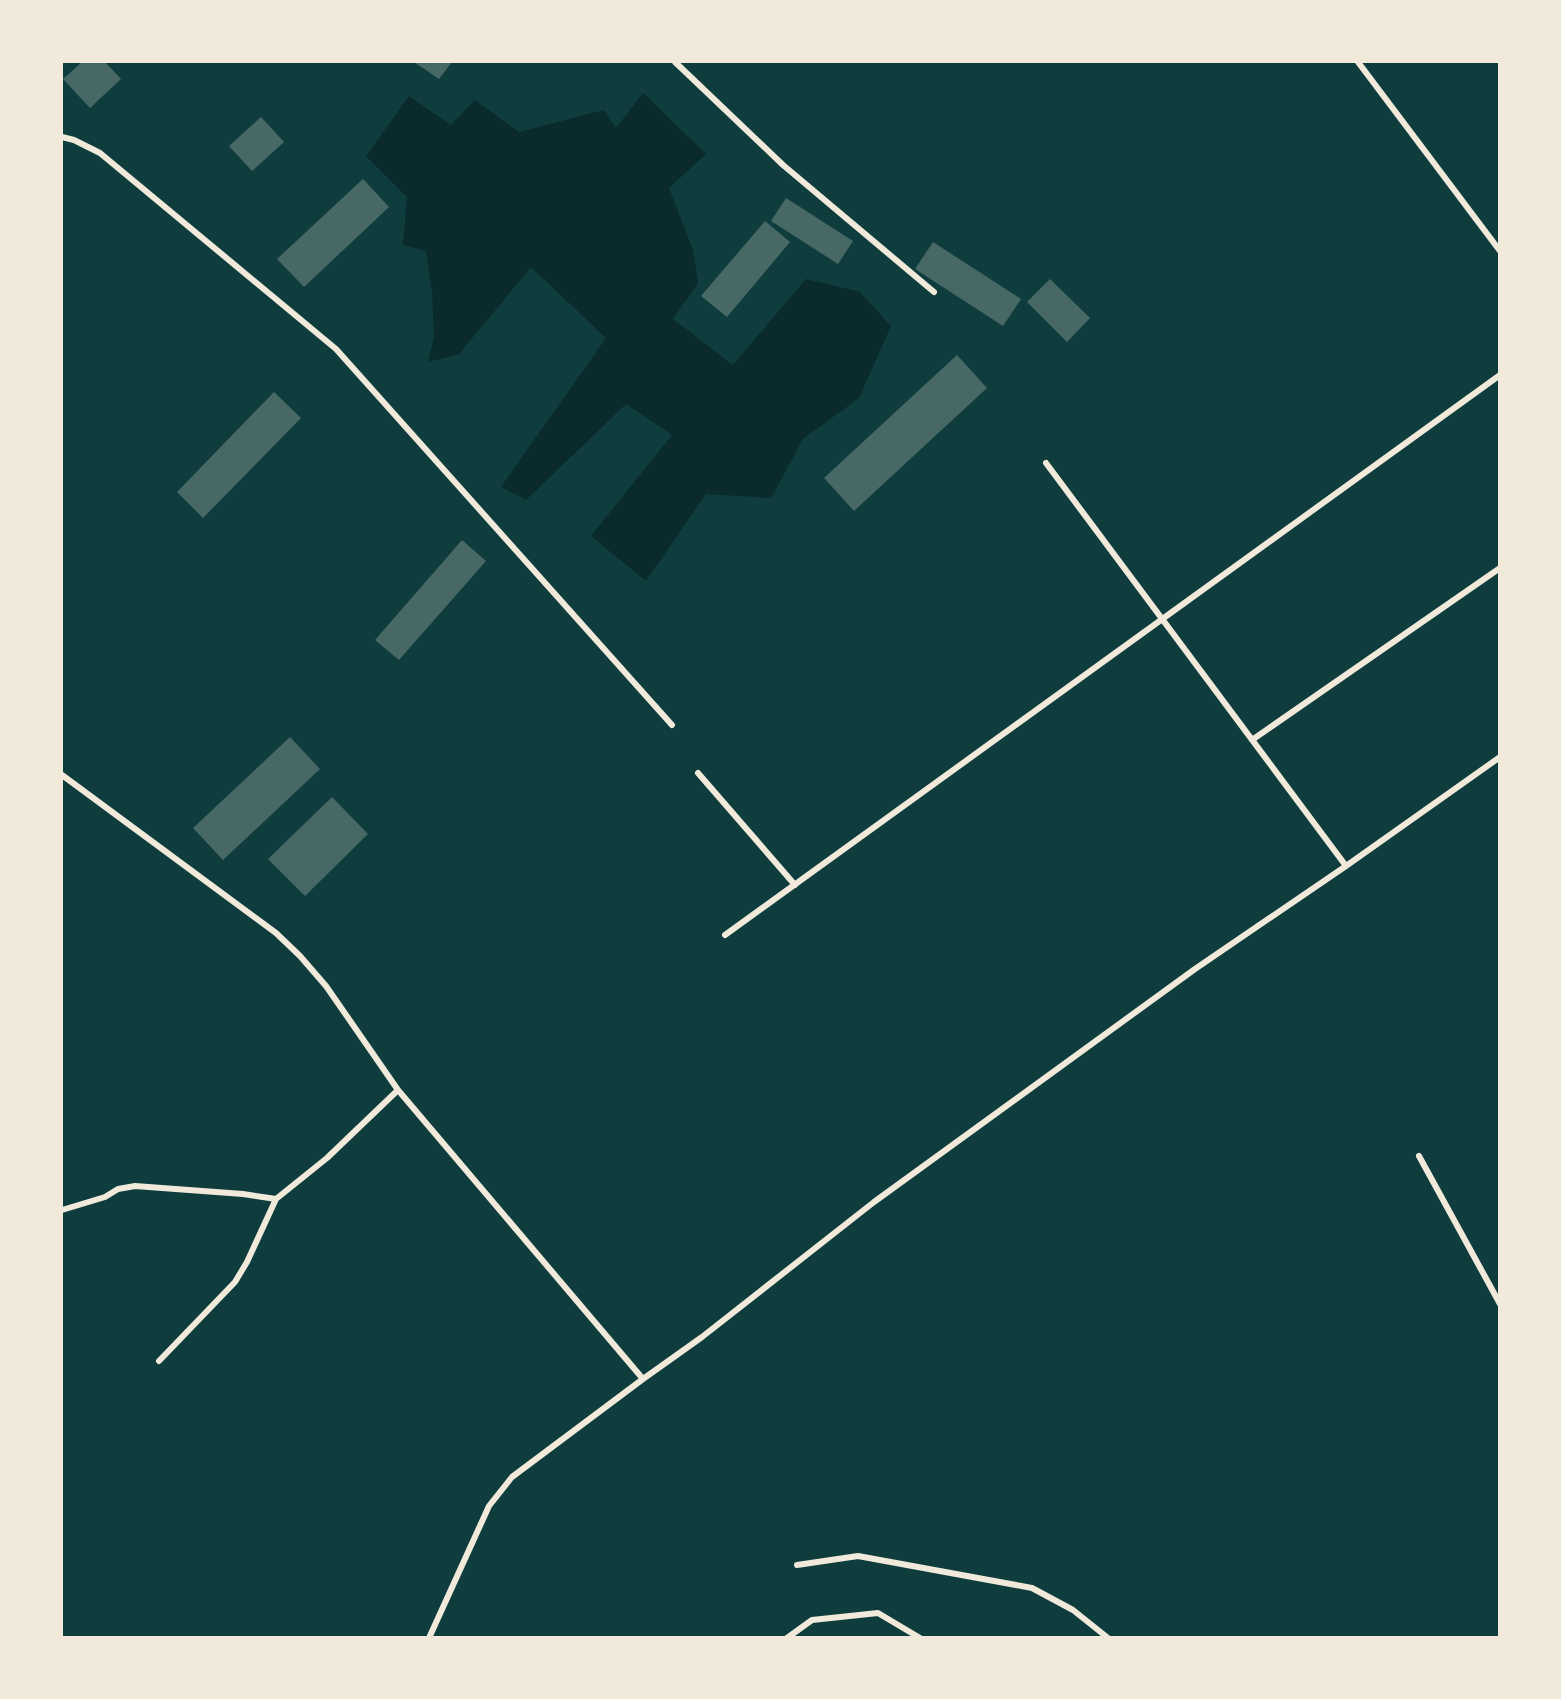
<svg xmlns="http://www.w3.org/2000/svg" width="1561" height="1699" viewBox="0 0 1561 1699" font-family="Montserrat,sans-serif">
<rect width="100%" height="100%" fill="#0f3d3e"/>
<path fill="#0a2a2b" d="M643 93 706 154 669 188 693 250 698 283 673 319 733 365 806 279 860 292 891 326 859 398 803 439 771 498 706 494 646 581 591 536 672 435 626 404 526 500 501 487 606 338 531 267 459 354 428 362 434 336 432 292 426 251 403 245 407 197 366 156 409 96 451 125 475 100 519 132 604 110 616 128Z"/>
<path fill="#486865" d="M82 62H105L121 79 90 108 63 79Z
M414 62H452L439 79Z
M261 117 284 142 252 171 229 146Z
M363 179 389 207 304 287 277 259Z
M786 198 853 241 838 264 771 221Z
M765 221 790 242 727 317 701 296Z
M933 242 1021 299 1003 326 915 269Z
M1050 279 1090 318 1067 342 1027 302Z
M957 355 987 388 854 511 824 478Z
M274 392 301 418 203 518 177 492Z
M462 540 486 561 399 660 375 640Z
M290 737 320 769 223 860 193 828Z
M332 797 368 834 305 896 268 859Z"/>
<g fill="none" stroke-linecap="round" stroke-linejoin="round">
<path stroke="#f1e9da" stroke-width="6" d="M675 62 783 165 934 292
M1358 62 1500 251
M62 137 74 140 100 153 336 349 672 725
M1046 463 1346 866
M1252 740 1500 568
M698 773 795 885
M62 775 276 933 300 956 326 986 398 1090 643 1379
M725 935 1500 375
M1419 1156 1500 1304
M62 1210 105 1197 118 1189 135 1186 243 1194 276 1199 327 1158 398 1090
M159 1361 235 1282 247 1262 276 1199
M797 1565 858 1556 1032 1588 1073 1610 1108 1638
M429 1638 489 1506 512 1477 643 1379 702 1337 874 1202 1195 969 1346 866 1500 757
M787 1638 812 1620 878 1613 920 1638"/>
</g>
<rect width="1561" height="1699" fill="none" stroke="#f1e9da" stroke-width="126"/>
</svg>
